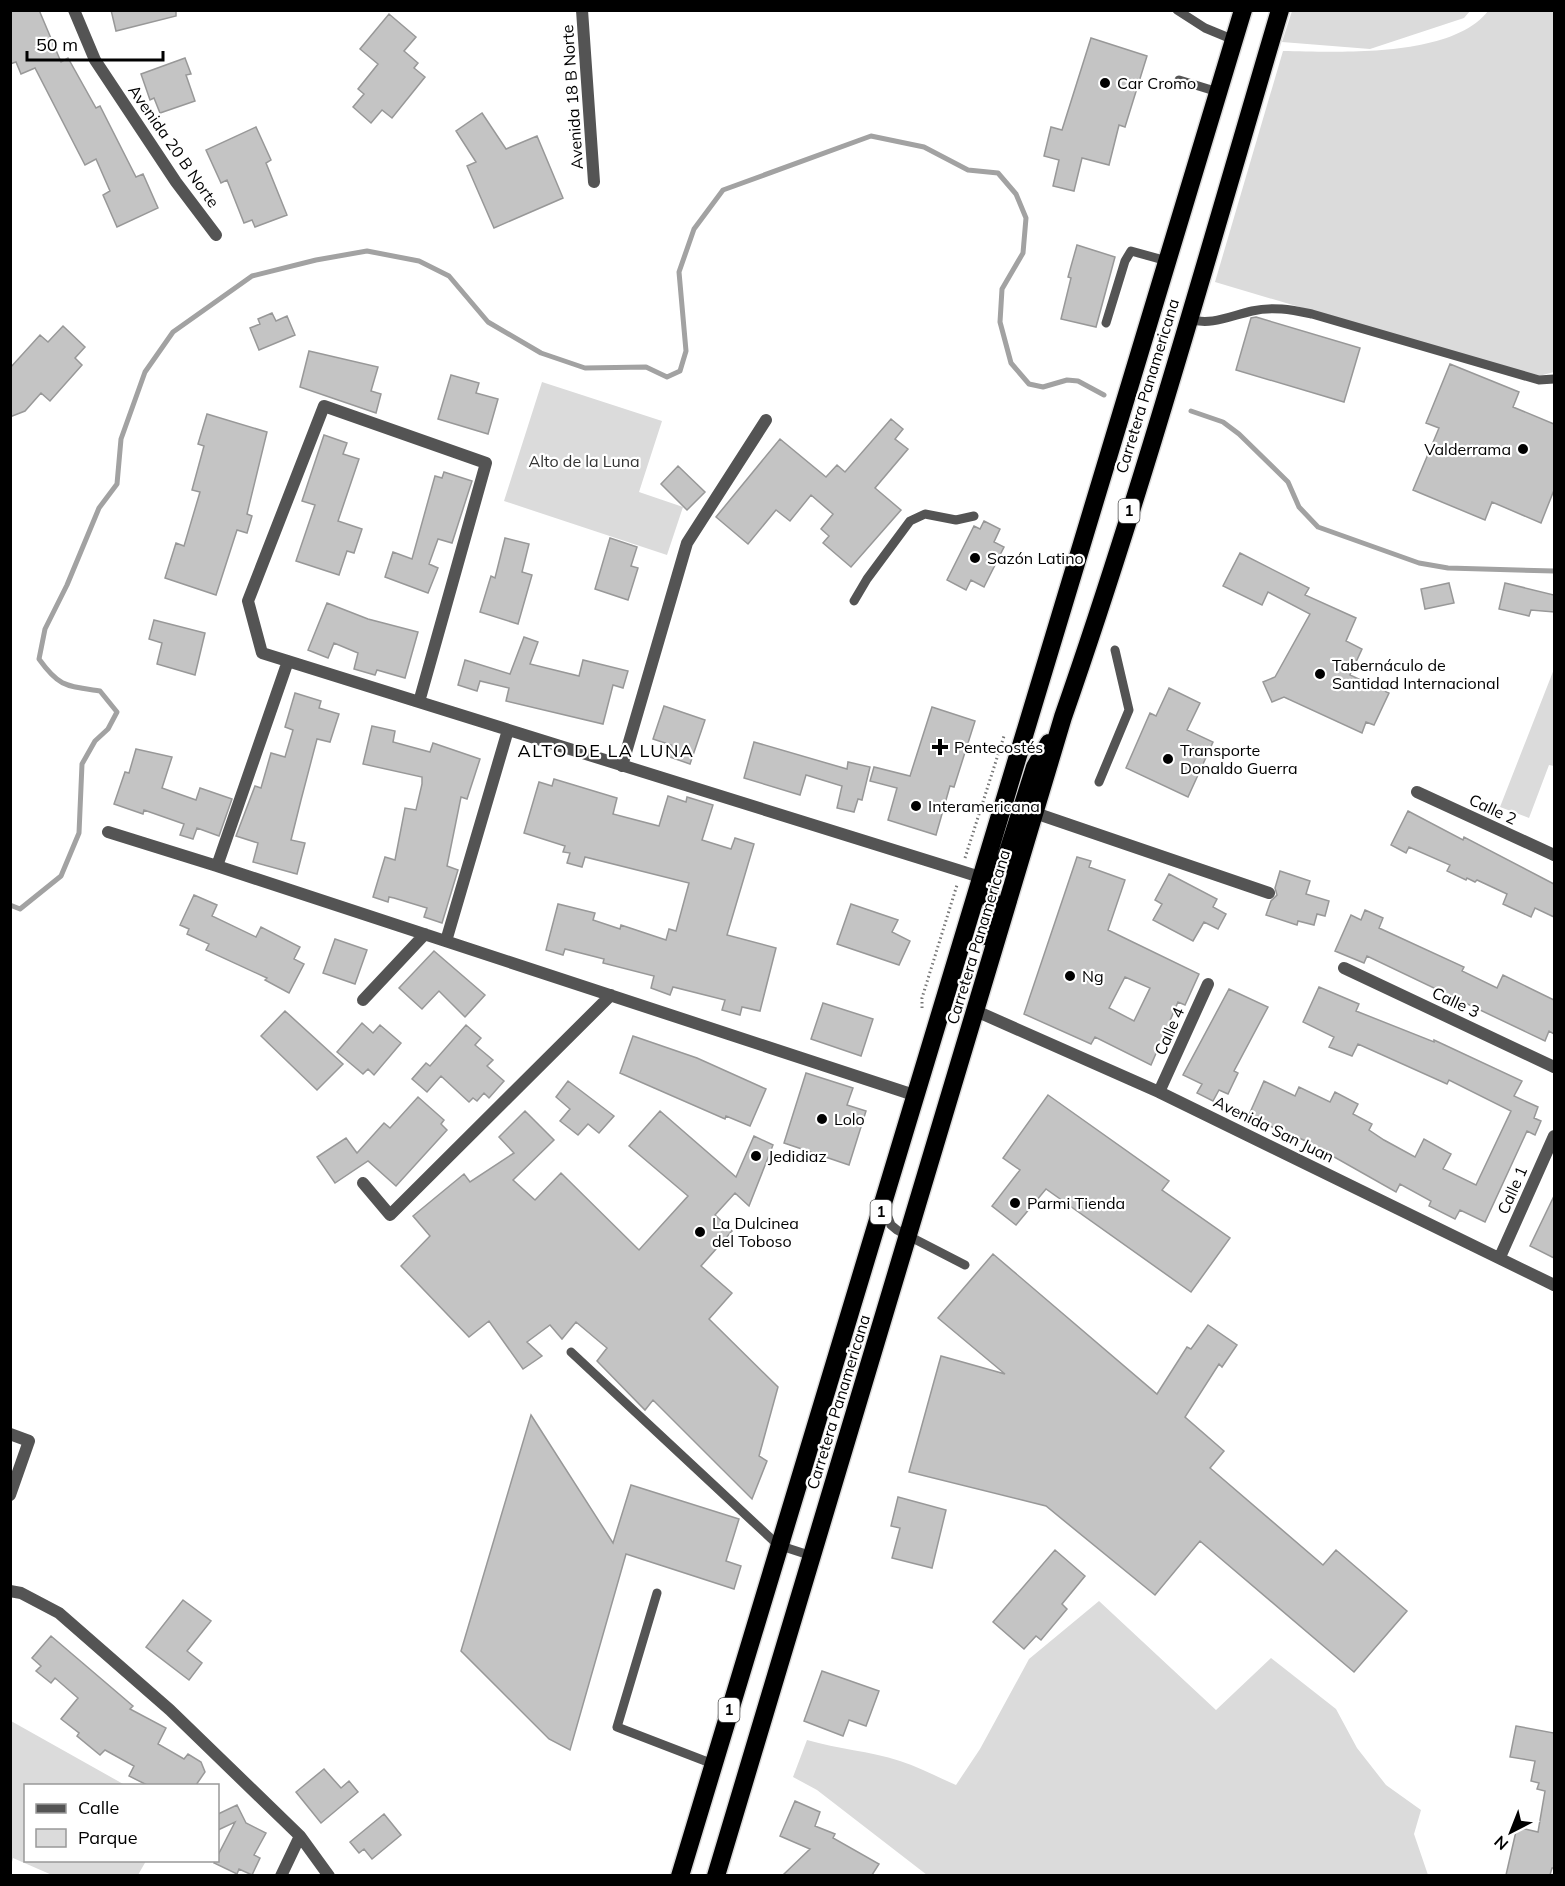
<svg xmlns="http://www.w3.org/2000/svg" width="1565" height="1886" viewBox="0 0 1565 1886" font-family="Mulish,sans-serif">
<rect width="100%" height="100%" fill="#fff"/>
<path fill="#dbdbdb" d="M1292 11V10L1470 11 1464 18 1370 49 1282 42Z
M1488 11H1554V372L1535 377 1215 282 1283 51C1338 52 1452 58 1488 11Z
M542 382 662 421 639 492 683 507 667 555 504 501Z
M1554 669V766L1549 765 1529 818 1500 807Z
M1099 1601 1216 1710 1271 1658 1336 1709 1357 1748 1386 1785 1421 1810 1414 1834 1428 1875H927L817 1790 793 1777 807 1740C838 1749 869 1751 900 1761 919 1767 937 1777 956 1785L980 1749 1029 1659Z
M11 1721 125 1785 26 1786V1860L146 1861 138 1875H52L13 1858 11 1866Z"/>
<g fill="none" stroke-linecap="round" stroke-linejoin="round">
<path stroke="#a2a2a2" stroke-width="5" d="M1191 411 1223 422 1239 434 1288 482 1299 507 1318 527 1419 563 1448 568 1554 571
M10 905 20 909 61 876 79 833 82 764 95 741 108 729 117 712 100 691C66 686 59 687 39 659L45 629 67 585 99 508 117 484 121 439 145 372 173 332 252 276 316 260 367 251 419 261 449 276 488 322 541 353 585 368 646 367 667 377 680 371 686 351 679 272 694 229 723 190 871 136 924 147 968 170 998 173 1016 194 1026 218 1023 253 1002 289 1000 322 1011 363 1029 384 1043 387 1067 380 1078 381 1104 395"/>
</g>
<path fill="#c4c4c4" stroke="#989898" stroke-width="1.5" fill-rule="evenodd" d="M10 10H39L61 62 68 58 96 108 100 106 136 177 143 174 158 208 117 227 103 195 110 191 96 159 85 165 35 68 21 74 16 62 10 64Z
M111 10H176V16L116 31Z
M389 14 416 37 404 51 418 63 414 68 425 77 392 118 382 110 371 123 353 107 364 94 358 89 378 64 360 49Z
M1091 38 1147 56 1125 127 1119 125 1109 165 1082 158 1074 191 1053 186 1059 160 1044 156 1051 127 1062 130Z
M185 58 191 74 186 75 195 101 160 113 154 98 150 100 141 74Z
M482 113 506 149 537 136 563 198 494 228 467 166 476 162 456 131Z
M256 127 271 160 266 163 287 215 255 227 252 220 244 223 227 180 221 183 206 150Z
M1077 245 1115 257 1096 327 1061 319 1071 278 1068 277Z
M272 313 276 321 287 316 295 335 259 350 250 328 260 324 258 319Z
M1256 317 1360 348 1344 402 1236 370 1251 318Z
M63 326 85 347 75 358 82 365 50 401 41 393 25 411 10 417V368L40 335 48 342Z
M309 351 378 367 371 391 381 394 376 413 300 387Z
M1450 364 1519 392 1513 407 1554 424V490L1541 523 1492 502 1485 520 1413 490 1439 428 1426 423Z
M451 375 479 383 476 393 498 399 488 434 438 419Z
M207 414 267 432 247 514 252 516 247 533 237 530 216 595 165 578 176 543 184 546 200 492 192 490 204 446 198 444Z
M891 419 903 429 895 439 908 449 875 488 901 510 851 567 823 543 829 536 821 529 833 514 811 495 790 521 776 510 748 544 716 517 780 439 826 477 837 465 845 472Z
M324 435 347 443 343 454 359 459 338 521 362 529 354 553 347 551 339 575 296 561 315 505 302 501Z
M678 466 705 492 687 510 661 484Z
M444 472 472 481 452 543 438 539 429 564 438 568 428 593 385 577 393 552 412 559 435 476 442 478Z
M984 521 1000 529 994 542 1004 547 984 587 971 580 966 590 947 580 974 526 980 529Z
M505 538 529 544 522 572 532 575 518 624 480 612 491 576 495 578Z
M610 538 637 547 631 566 638 568 628 600 595 589Z
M1240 553 1309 588 1305 595 1356 618 1346 641 1362 649 1350 675 1389 693 1374 725 1366 722 1362 733 1284 697 1272 702 1263 682 1275 677 1310 614 1268 592 1262 605 1223 586Z
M1449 583 1454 603 1425 609 1421 589Z
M1505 583 1554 595V612L1531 610 1529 616 1499 609Z
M327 603 368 619 418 632 405 678 377 670 375 675 354 669 358 653 334 643 328 658 308 650Z
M154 620 205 633 195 675 157 664 162 643 149 639Z
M524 637 538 642 530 664 579 676 583 660 628 671 623 688 613 685 603 724 506 701 509 688 480 681 477 691 458 685 465 660 510 674Z
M1169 688 1200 703 1187 730 1213 742 1188 797 1126 768 1150 713 1156 716Z
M295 693 321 701 319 708 339 714 330 742 317 739 301 800 291 840 305 843 297 874 253 862 258 843 236 836 255 786 261 788 271 753 285 757 293 730 285 727Z
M664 706 705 720 690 764 667 756 671 745 653 739Z
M932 707 975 721 954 787 950 786 936 835 888 820 897 788 870 781 874 767 910 776Z
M372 726 395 731 393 742 430 752 433 743 480 759 467 799 461 797 447 866 458 870 442 923 424 917 427 908 394 898 389 897 388 902 373 897 385 857 395 860 405 808 416 810 422 784V777L363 764Z
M754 742 847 769 848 762 870 767 862 800 858 799 854 812 837 808 842 786 806 775 800 795 744 778Z
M136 749 172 757 162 788 196 800 200 788 232 799 219 836 197 828 193 839 180 835 184 824 144 810 143 814 114 804 125 772 129 773Z
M554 779 617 798 613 814 659 826 668 796 686 802 687 797 713 805 702 840 731 849 735 838 754 844 727 935 776 948 760 1011 742 1007 740 1015 722 1010 725 1000 673 987 670 995 651 988 654 976 603 963 604 959 565 949 563 955 546 950 558 904 595 913 593 920 620 929 621 925 666 940 669 929 676 931 689 883 585 857 582 867 567 863 570 853 563 852 565 846 524 833 539 782 552 786Z
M1408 811 1463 840 1464 837 1554 884V917L1535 908 1531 917 1503 904 1507 894 1477 880 1475 882 1467 878 1466 880 1447 871 1450 865 1409 847 1406 853 1391 845Z
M1077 857 1091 861 1089 867 1125 880 1108 930 1199 974 1185 1005 1178 1002 1151 1065 1095 1037 1091 1044 1024 1014ZM1125 977 1150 988 1134 1021 1109 1008Z
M1280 871 1310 881 1306 894 1329 901 1325 916 1317 914 1314 925 1298 921 1297 925 1266 915 1271 901 1277 895 1275 888Z
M1169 874 1217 899 1213 907 1226 914 1218 929 1204 922 1193 941 1153 920 1162 904 1155 900Z
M194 895 217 905 212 916 256 937 261 927 300 947 294 959 304 964 289 993 265 980 267 978 206 950 209 944 187 934 189 929 180 925Z
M851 904 898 920 892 932 910 941 899 965 837 944Z
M1365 910 1383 918 1379 928 1464 967 1462 971 1497 988 1503 975 1554 1000V1034L1549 1031 1545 1041 1367 956 1364 963 1335 951 1351 915 1361 920Z
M335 939 367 950 355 984 323 973Z
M434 951 485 995 465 1017 439 991 422 1009 399 988Z
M1319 987 1359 1004 1356 1011 1434 1042V1040L1522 1081 1514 1096 1538 1107 1534 1118 1541 1121 1535 1135 1527 1131 1485 1222 1460 1210 1455 1219 1429 1206 1431 1201 1400 1184 1396 1192 1306 1141 1248 1117 1264 1081 1295 1096 1299 1087 1330 1102 1335 1092 1358 1104 1353 1114 1372 1124 1369 1130 1384 1140 1415 1157 1424 1139 1451 1154 1443 1169 1476 1185 1511 1111 1449 1080 1447 1084 1358 1044 1352 1056 1329 1047 1334 1037 1303 1022Z
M1229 989 1268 1007 1234 1071 1238 1073 1228 1094 1219 1090 1213 1101 1197 1093 1202 1084 1183 1075Z
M823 1003 873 1019 861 1056 811 1039Z
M285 1011 343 1064 317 1090 261 1036Z
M362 1023 373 1033 380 1025 401 1043 374 1075 368 1069 363 1074 337 1052Z
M466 1025 481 1038 475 1045 493 1060 487 1066 504 1081 489 1098 484 1093 477 1101 473 1098 469 1102 441 1076 427 1092 412 1079 426 1063 430 1066Z
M633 1036 697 1058 766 1089 750 1126 726 1116 725 1119 620 1073Z
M806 1073 853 1088 847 1105 866 1111 849 1165 784 1143Z
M568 1081 614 1116 599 1133 588 1124 578 1135 560 1121 570 1109 556 1097Z
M1048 1095 1169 1181 1162 1190 1230 1238 1191 1292 1046 1189 1016 1225 992 1206 1020 1170 1003 1158Z
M418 1097 444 1120 441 1124 447 1130 396 1186 368 1161 335 1183 317 1157 346 1138 357 1153 384 1123 390 1128Z
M525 1111 554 1140 513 1180 535 1200 561 1173 639 1250 688 1196 629 1146 660 1111 736 1177 754 1136 773 1145 749 1206 735 1193 715 1215 732 1231 701 1266 732 1293 709 1319 778 1387 759 1456 767 1461 752 1499 653 1400 645 1410 597 1361 607 1348 576 1322 562 1339 550 1325 527 1342 542 1356 523 1369 489 1321 469 1337 401 1266 430 1236 413 1216 464 1174 470 1182 514 1153 499 1137Z
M1554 1196V1258L1530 1246Z
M993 1254 1157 1394 1187 1347 1191 1349 1208 1325 1237 1345 1222 1367 1219 1364 1185 1417 1224 1451 1210 1468 1323 1565 1336 1550 1407 1611 1354 1672 1200 1541 1155 1595 1046 1506 909 1472 941 1356 1005 1374 938 1318Z
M531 1415 613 1543 631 1485 739 1519 726 1561 741 1566 734 1589 626 1554 570 1750 549 1739 461 1651Z
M898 1497 946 1510 932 1568 892 1558 900 1528 891 1526Z
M1055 1550 1085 1576 1062 1604 1067 1609 1041 1640 1036 1636 1024 1649 993 1622Z
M183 1600 211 1621 187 1651 202 1663 189 1680 146 1647Z
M51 1636 133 1706 130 1709 166 1728 158 1744 184 1759 188 1754 201 1762 205 1772 196 1785H147L129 1776 134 1766 105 1750 100 1755 77 1736 79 1733 61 1719 78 1698 55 1678 51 1683 36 1671 41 1666 32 1658Z
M822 1671 879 1691 866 1726 849 1720 843 1736 804 1721Z
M1516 1726 1554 1733V1868H1552L1550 1875H1506L1517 1827 1538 1832 1545 1791 1537 1789 1539 1783 1531 1781 1535 1761 1510 1757Z
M324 1769 341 1788 349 1781 358 1792 321 1823 296 1792Z
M795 1801 820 1812 815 1826 835 1834 833 1838 879 1864 872 1875H783L810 1849 780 1836Z
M237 1805 246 1823 266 1833 254 1855 260 1858 252 1875 239 1869 237 1874 214 1863 235 1822 218 1830V1814Z
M384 1814 401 1835 372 1859 364 1849 359 1853 350 1842Z"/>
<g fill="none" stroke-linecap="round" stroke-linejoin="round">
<g stroke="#dbdbdb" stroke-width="21">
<path id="highway" d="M983 878 1001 866 1006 858 1035 767 1049 743
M983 878C996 898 992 915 988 937
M680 1876 1243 10
M716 1876 1063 717C1144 485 1210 246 1280 10"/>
</g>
<path stroke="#767676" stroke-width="3" stroke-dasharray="1.5 3" stroke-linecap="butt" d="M965 858 1004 736
M922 1008V998L957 885"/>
<path stroke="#545454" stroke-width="9" d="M1177 10 1205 28 1234 40
M1179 80 1218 92
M1189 319C1211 326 1230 316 1252 311 1273 306 1292 310 1312 314L1539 380 1554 379
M1106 323 1125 261 1131 251 1167 261
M854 601 867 579 910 521 925 514 956 520 974 516
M1099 782 1129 710 1115 650
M884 1207 891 1225 897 1230 965 1265
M571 1352 778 1545 812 1556
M657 1593 617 1727 713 1764"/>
<path stroke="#545454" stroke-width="12" d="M74 10 95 60 176 182 216 235
M582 10 594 182
M288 661 217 866 917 1096
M419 702 486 463 324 406 248 601 262 653 961 871 983 878
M622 766 687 543 766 420
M1417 792 1554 855
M1035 813 1269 893
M108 832 217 866
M446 941 508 730
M1344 968 1554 1067
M363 1000 425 934
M976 1011 1159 1092 1554 1285
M1159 1092 1208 984
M363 1183 390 1215 611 995
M1500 1257 1554 1136
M10 1434 29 1441 10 1495
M10 1591 21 1593 59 1613 170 1710 300 1836 329 1876
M281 1876 300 1836"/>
<use href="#highway" stroke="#000" stroke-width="18"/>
</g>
<g fill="#000" stroke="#fff" stroke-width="2">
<circle cx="1105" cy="83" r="6"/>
<circle cx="1523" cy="449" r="6"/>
<circle cx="975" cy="558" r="6"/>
<circle cx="1320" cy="674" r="6"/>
<path d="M937 738h6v6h6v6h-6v6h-6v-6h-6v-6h6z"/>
<circle cx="1168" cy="759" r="6"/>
<circle cx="916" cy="806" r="6"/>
<circle cx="1070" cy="976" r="6"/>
<circle cx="822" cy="1119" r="6"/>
<circle cx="756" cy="1156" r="6"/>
<circle cx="1015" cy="1203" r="6"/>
<circle cx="700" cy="1232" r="6"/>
</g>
<g text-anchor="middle" stroke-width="4.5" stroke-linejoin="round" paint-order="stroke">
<g fill="#fff" stroke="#4c4c4c" stroke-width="1.5">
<rect x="1118.5" y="499" width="21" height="24" rx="4.5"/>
<rect x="870.5" y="1200" width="21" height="24" rx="4.5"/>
<rect x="718.5" y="1698" width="21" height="24" rx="4.5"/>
</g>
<g font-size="15" font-weight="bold" fill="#000">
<text x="1129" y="516">1</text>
<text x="881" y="1217">1</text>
<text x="729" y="1715">1</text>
</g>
<g font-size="16" fill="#000" stroke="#fff" text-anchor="start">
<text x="1117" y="89">Car Cromo</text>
<text x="1511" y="455" text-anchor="end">Valderrama</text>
<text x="987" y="564">Sazón Latino</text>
<text x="1332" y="671">Tabernáculo de<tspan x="1332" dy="18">Santidad Internacional</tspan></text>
<text x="954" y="753">Pentecostés</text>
<text x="1180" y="756">Transporte<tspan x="1180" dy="18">Donaldo Guerra</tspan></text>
<text x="928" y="812">Interamericana</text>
<text x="1082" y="982">Ng</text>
<text x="834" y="1125">Lolo</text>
<text x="768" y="1162">Jedidiaz</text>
<text x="1027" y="1209">Parmi Tienda</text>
<text x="712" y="1229">La Dulcinea<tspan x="712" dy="18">del Toboso</tspan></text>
</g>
<g font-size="16" fill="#000" stroke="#fff">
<text transform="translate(572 97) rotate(-94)" y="6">Avenida 18 B Norte</text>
<text transform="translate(174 146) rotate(55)" y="6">Avenida 20 B Norte</text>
<text transform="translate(1147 386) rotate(-73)" y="6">Carretera Panamericana</text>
<text transform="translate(1493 809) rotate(25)" y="6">Calle 2</text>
<text transform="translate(978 937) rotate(-73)" y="6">Carretera Panamericana</text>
<text transform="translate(1456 1002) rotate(25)" y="6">Calle 3</text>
<text transform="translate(1169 1031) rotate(-66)" y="6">Calle 4</text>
<text transform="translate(1274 1129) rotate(26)" y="6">Avenida San Juan</text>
<text transform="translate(1512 1190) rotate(-66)" y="6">Calle 1</text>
<text transform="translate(838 1402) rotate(-73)" y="6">Carretera Panamericana</text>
</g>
<g font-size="16" fill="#323232" stroke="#fff">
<text x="584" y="467">Alto de la Luna</text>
</g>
<g font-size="18" letter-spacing="1.5" fill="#000" stroke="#fff">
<text x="606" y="757">ALTO DE LA LUNA</text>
</g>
</g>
<rect width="1565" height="1886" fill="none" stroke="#000000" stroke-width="24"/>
<rect x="24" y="1784" width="195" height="78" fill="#ffffff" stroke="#999999" stroke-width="1.5"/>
<rect x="36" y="1804" width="30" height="9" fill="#545454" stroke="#999999" stroke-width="1.5"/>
<text x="78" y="1814" font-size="18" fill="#000000">Calle</text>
<rect x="36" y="1829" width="30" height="18" fill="#dbdbdb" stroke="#999999" stroke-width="1.5"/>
<text x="78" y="1844" font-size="18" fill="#000000">Parque</text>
<g transform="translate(1511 1832) rotate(222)" stroke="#ffffff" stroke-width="4.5" paint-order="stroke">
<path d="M0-4.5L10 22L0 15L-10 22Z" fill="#000000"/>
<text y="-9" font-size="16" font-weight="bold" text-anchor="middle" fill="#000000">N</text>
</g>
<path d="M27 51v9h136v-9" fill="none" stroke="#000000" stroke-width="3"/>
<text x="36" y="51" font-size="18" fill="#000000" stroke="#ffffff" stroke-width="4.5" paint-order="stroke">50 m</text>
</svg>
